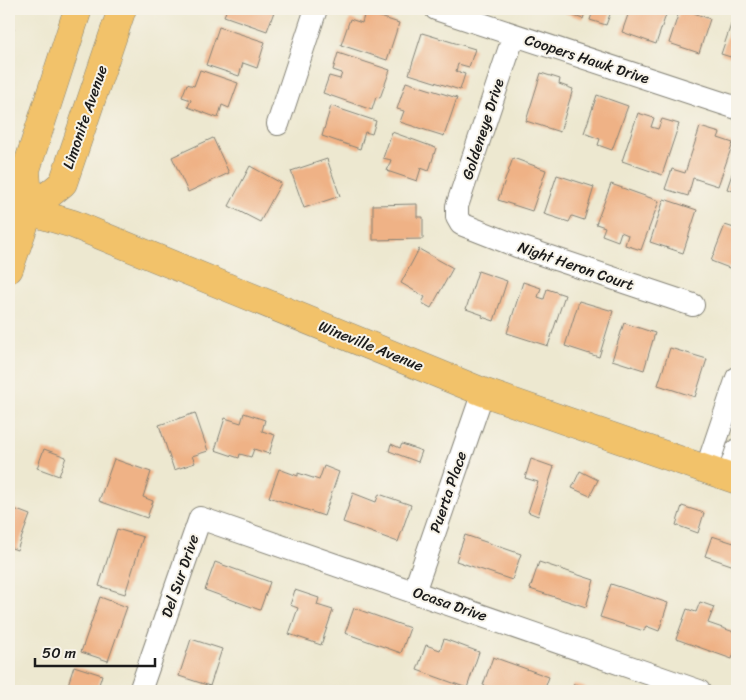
<svg xmlns="http://www.w3.org/2000/svg" width="746" height="700" viewBox="0 0 746 700" font-family="Sriracha,sans-serif">
<rect width="100%" height="100%" fill="#f7f3e8"/>
<filter id="ink" filterUnits="userSpaceOnUse"><feTurbulence type="fractalNoise" baseFrequency=".02" numOctaves="2"/><feDisplacementMap in="SourceGraphic" scale="10" xChannelSelector="R" yChannelSelector="G"/><feConvolveMatrix kernelMatrix="1 2 1 2 8 2 1 2 1" color-interpolation-filters="sRGB"/></filter>
<filter id="wash" filterUnits="userSpaceOnUse"><feTurbulence type="fractalNoise" baseFrequency=".0096" numOctaves="4" result="noise"/><feDisplacementMap in="SourceGraphic" scale="20" xChannelSelector="R" yChannelSelector="G"/><feGaussianBlur stdDeviation="1.12" result="paint"/><feColorMatrix in="noise" values="0 0 0 0 0 0 0 0 0 0 0 0 0 0 0 0 0 1.4 0 .05"/><feComposite in="paint" operator="in"/></filter>
<g filter="url(#wash)">
<rect width="100%" height="100%" fill="#ede8d0"/>
<g id="blocks">
<path fill="#efb286" d="M227 9H275L267 31 224 16Z
M567 9H586L583 19 565 13Z
M587 9H612L606 25 590 20 593 11Z
M630 9H668L656 44 622 32Z
M680 9H696L694 13 710 19 699 53 669 43Z
M365 12 399 23 387 60 341 45 350 19 362 23Z
M734 16 737 17V59L721 54Z
M219 27 265 42 257 68 243 63 239 76 206 65Z
M9 28 14 29 9 44Z
M422 33 475 49 469 67 458 64 456 71 465 74 460 90 409 74Z
M338 53 390 70 380 98 376 97 372 110 323 93 329 76 340 79 342 73 333 70Z
M200 70 238 83 229 108 222 105 218 118 188 107 191 100 182 97 187 84 194 86Z
M541 73 560 79 559 84 573 89 560 132 526 121Z
M406 82 457 98 444 136 400 122 404 111 397 109Z
M597 95 628 106 612 150 598 145 600 139 584 133Z
M331 106 376 121 372 134 365 132 360 149 322 136Z
M638 113 654 118 651 127 658 129 662 119 679 124 662 175 622 161Z
M700 127 720 133 718 138 733 143 718 186 693 178 688 196 665 189 672 169 685 173Z
M392 132 436 148 429 171 421 168 417 181 387 171 391 160 383 158Z
M213 138 229 173 188 192 172 157Z
M513 158 546 170 532 211 498 200Z
M327 159 340 196 304 208 291 171Z
M737 159V192L727 189Z
M250 166 281 183 260 222 229 206Z
M557 175 594 187 584 220 572 216 569 222 544 214Z
M611 184 659 201 641 250 625 245 628 235 621 232 618 241 602 235 605 227 596 224Z
M664 199 697 210 683 253 650 242Z
M417 204V217H423V239L373 240V205Z
M725 225 737 229V271L711 261Z
M419 249 453 268 431 308 422 303 425 297 401 283Z
M478 271 507 281 494 321 482 317 483 315 466 309Z
M523 282 541 288 538 297 544 299 547 289 565 295 548 346 507 333Z
M579 301 613 311 599 357 565 346Z
M624 323 655 333 644 370 612 360Z
M670 348 707 359 695 397 658 385Z
M195 413 208 451 192 456 195 463 174 470 159 425Z
M244 413 265 420 262 431 275 435 269 454 254 449 251 457 240 454 239 458 215 450 225 418 241 423Z
M391 444 400 448 402 444 422 451 418 462 389 451Z
M44 449 66 457 59 476 37 468Z
M114 459 151 472 143 497 153 501 147 518 99 501Z
M531 459 554 467 538 516 528 512 538 482 525 478Z
M324 466 339 472 324 516 269 497 279 469 298 476V473L319 480Z
M580 471 598 480 590 496 572 488Z
M353 493 376 502 379 494 411 505 398 542 343 522Z
M682 506 704 513 698 533 676 525Z
M9 507 30 515 17 550 9 547Z
M117 529 143 537 125 594 99 586Z
M465 535 521 554 512 580 456 561Z
M712 536 737 544V567L705 556Z
M215 562 270 582 260 610 205 590Z
M539 562 594 580 586 607 530 589Z
M611 584 668 603 659 631 646 626 644 631 600 617Z
M295 590 319 598 317 605 333 610 321 645 289 634 298 608 290 605Z
M100 597 127 607 108 661 81 652Z
M700 602 714 607 708 623 737 633V645L732 659 676 639 687 609 696 612Z
M354 608 410 628 401 653 345 633Z
M191 639 222 649 210 686 179 676Z
M444 639 479 652 467 688 417 670 426 645 440 650Z
M493 657 549 677 544 691H499L483 685Z
M74 666 102 675 97 691H66Z
M574 684 595 691H571Z"/>
</g>
</g>
<g filter="url(#ink)">
<use href="#blocks" fill-opacity="0" stroke="#848276" stroke-width="1"/>
<g fill="none" stroke-linecap="round" stroke-linejoin="round">
<g stroke="#848276" stroke-width="24">
<path id="minor" d="M436 9 737 108
M514 35 457 206V217L461 224 517 246 693 305
M278 124 316 9
M9 205 29 211
M706 470 737 378
M728 476 737 450
M414 592 483 392
M140 691 200 518 699 691"/>
</g>
<g stroke="#848276" stroke-width="29">
<path id="major" d="M29 211 73 224 483 392 737 480
M29 211 63 183 122 9
M9 269 29 211 26 170 78 9"/>
</g>
<use href="#minor" stroke="#fff" stroke-width="22"/>
<use href="#major" stroke="#f2c26a" stroke-width="28"/>
</g>
</g>
<g text-anchor="middle" stroke-width="4" stroke-linejoin="round" paint-order="stroke">
<g font-size="15" fill="#1c1c1c" stroke="#f7f3e8">
<text transform="translate(587 59) rotate(18)" y="5">Coopers Hawk Drive</text>
<text transform="translate(85 117) rotate(-71)" y="5">Limonite Avenue</text>
<text transform="translate(483 129) rotate(-72)" y="5">Goldeneye Drive</text>
<text transform="translate(576 266) rotate(19)" y="5">Night Heron Court</text>
<text transform="translate(371 346) rotate(22)" y="5">Wineville Avenue</text>
<text transform="translate(448 492) rotate(-71)" y="5">Puerta Place</text>
<text transform="translate(180 576) rotate(-71)" y="5">Del Sur Drive</text>
<text transform="translate(450 604) rotate(19)" y="5">Ocasa Drive</text>
</g>
</g>
<rect width="746" height="700" fill="none" stroke="#f7f3e8" stroke-width="30"/>
<path d="M35 658v8h120v-8" fill="none" stroke="#1c1c1c" stroke-width="2.5"/>
<text x="42" y="658" font-size="15" fill="#1c1c1c" stroke="#f7f3e8" stroke-width="4" paint-order="stroke">50 m</text>
</svg>
